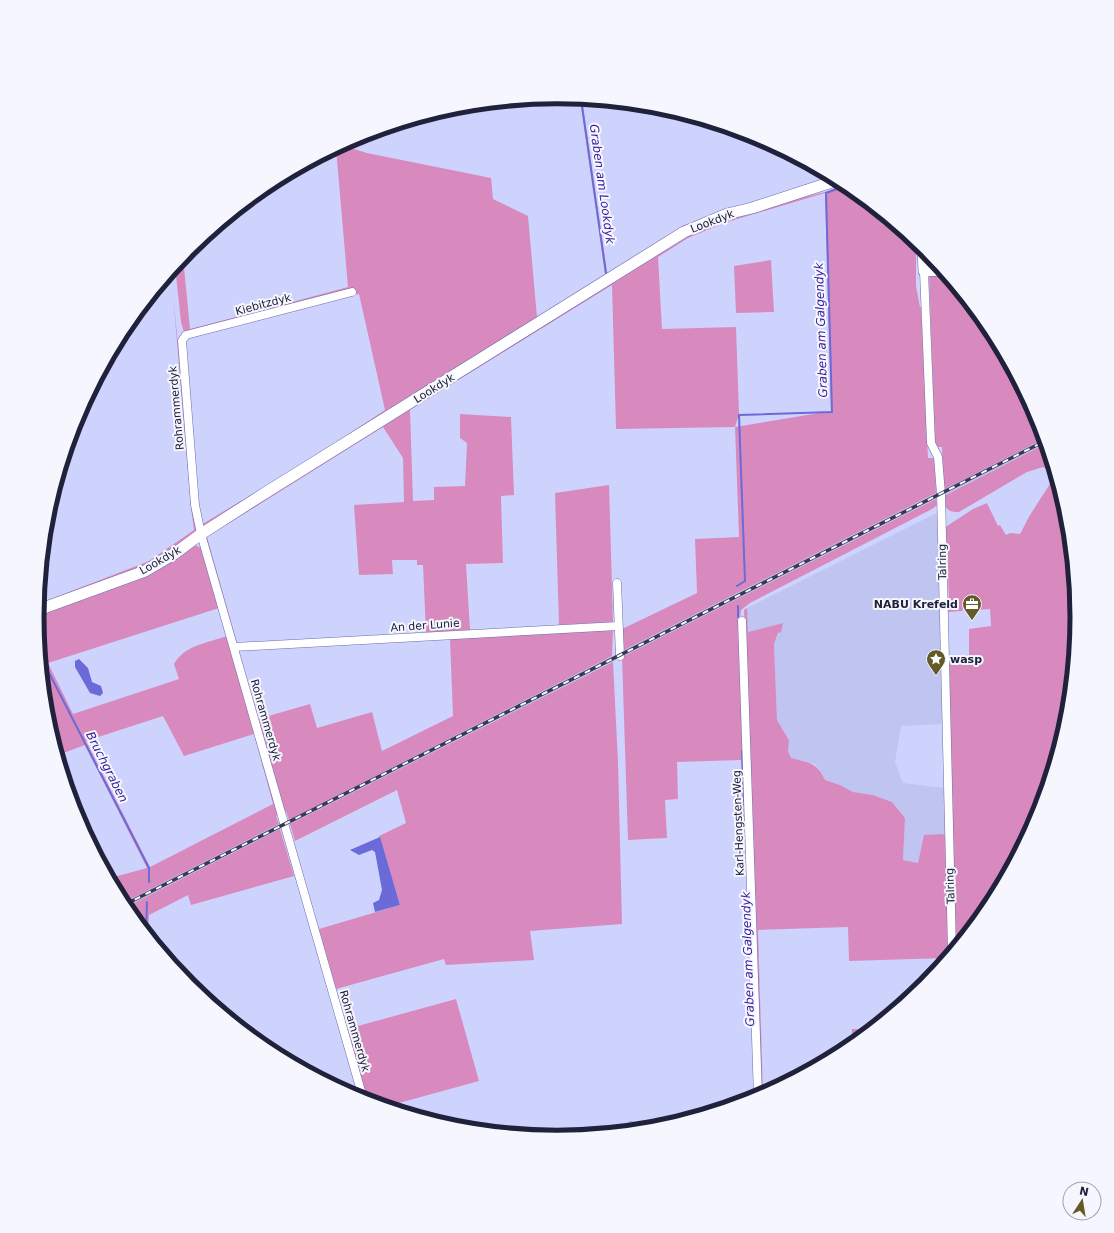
<svg xmlns="http://www.w3.org/2000/svg" width="1114" height="1233" viewBox="0 0 1114 1233" font-family="'DejaVu Sans',sans-serif">
<rect width="100%" height="100%" fill="#ced3fd"/>
<path fill="#bfc4f1" d="M1044 439 1045 444 944 496 943 490Z
M936 493V499L622 657V651Z
M937 513 942 724 901 726 895 762 903 783 944 788 946 836 918 863 903 860 905 818 892 802 873 795 853 792 840 785 825 780 820 770 815 764 791 758 788 752 789 739 777 720 774 644 783 623 748 632 747 608Z
M612 656 613 662 290 824 289 820Z
M279 824 280 829 126 907 123 903Z"/>
<path fill="#d88abf" fill-rule="evenodd" d="M580 99H582L607 273 682 226 732 207V211L702 220 349 438 347 435 385 410 359 294 269 311 262 310 348 287 336 148 341 145 367 153 491 178 493 199 528 216 537 317 605 274Z
M846 184 916 242V286L920 307H921L928 458H935L936 493 622 651V629L697 593 695 539 739 537 735 427 616 429 612 285 410 410 413 501 434 500V487L465 486 467 443 460 438V414L511 417 514 495 501 496 503 563 466 564 470 630 426 633 423 565H417V560H392L393 574 359 575 354 505 404 502 403 458 383 427 207 537 237 643 236 642 206 537 207 534 689 232 732 215 825 192ZM825 193 831 411 735 427 739 414 736 327 662 329 658 257 688 238 724 223Z
M183 257 190 329 255 312 251 316 184 332 181 322 175 266Z
M771 260 774 312 736 313 734 266Z
M945 274 989 328 1037 418 1044 439 943 490 942 447H935L929 275Z
M173 295 197 533 140 571 38 608V604L149 561 194 530 191 507Z
M1045 444 1067 515 1077 617 1067 718 1037 816 989 906 956 946 948 659 969 658V629L991 626 990 609 973 610 972 605H965L962 611 947 612 949 603 947 542 944 528 973 509 987 503 998 526 1000 525 1006 535 1010 533 1020 534 1030 515 1055 476 1043 467 1027 472 959 512C947 513 944 507 944 496Z
M609 485 613 622 559 625 555 493Z
M262 488 261 492 208 526 201 525Z
M936 499 937 505 932 509 750 603 741 610 740 618 746 822H743L741 760 677 762 678 799 665 800 667 838 628 840 622 657Z
M195 545 203 549 279 814 276 816 279 824 123 903 110 878 147 868 85 745 58 755 47 718 37 614ZM219 608 227 636C207 643 185 645 174 664L179 679 73 714 48 663ZM163 716 184 756 254 734 273 804 150 867 86 741Z
M747 608 748 632 783 623 781 632 778 633 774 644 777 720 789 740 788 751 791 758C809 763 817 762 825 780L840 785 853 792 873 795 892 802 905 818 903 860 918 863 924 835 942 834 946 836 948 955 946 958 849 961 848 927 758 930 763 1093 760 1095 753 822 744 610Z
M613 629 612 656 289 820 286 811 282 813 239 650 258 719 310 704 317 728 372 712 382 751 453 716 450 639Z
M613 662 618 762 622 924 530 931 534 960 446 965 444 959 336 989 319 929 400 905 379 836 406 823 397 790 295 841 290 824Z
M280 829 294 876 191 905 188 895 149 915 148 933 126 907Z
M456 999 479 1081 388 1106 367 1100 347 1029Z
M852 1029H871L852 1044Z
M595 1131H612L557 1136 535 1134Z"/>
<path fill="#6a6bd8" d="M79 659 88 668 92 682 101 686 103 693 100 696 90 693 75 667V661Z
M380 837 400 905 375 912 373 903 379 900 382 890 375 852 372 850 359 855 350 850Z"/>
<g fill="none" stroke-linecap="round" stroke-linejoin="round">
<path stroke="#6a6bd8" stroke-width="2" d="M581 99 606 273
M737 586 745 581 739 415 832 412 826 193 848 185
M738 606V617
M42 665H45L149 868V882
M742 751 745 820
M146 931 147 902"/>
<g stroke="#696dac" stroke-width="9">
<path id="street" d="M924 271 931 443 938 457 941 494 952 951
M352 292 186 335 182 341 195 505 201 534 363 1098
M617 583 620 656
M742 621 758 1096
M234 647 618 626
M631 1126V1129"/>
</g>
<g stroke="#696dac" stroke-width="12">
<path id="secondary" d="M923 248 924 271 942 270
M38 610 145 571 174 554 201 534 265 493 684 232 727 214 752 208 838 180"/>
</g>
<use href="#street" stroke="#fff" stroke-width="8"/>
<use href="#secondary" stroke="#fff" stroke-width="11"/>
<g stroke="#373955" stroke-width="3.5">
<path id="rail" d="M124 905 1045 441"/>
</g>
<use href="#rail" stroke="#f6f7fe" stroke-width="2" stroke-dasharray="6" stroke-linecap="butt"/>
</g>
<defs>
<g id="office-pin" transform="scale(1)"><path d="M0 17L-7.5 6A9.5 9.5 0 1 1 7.5 6Z" fill="#635a27" stroke="#f6f7fe"/><path d="M-6-3h4V-5.5h4V-3h4V5H-6ZM-1-4.5V-3h2v-1.5ZM-6 0V1H6V0Z" fill="#fff"/></g>
<g id="sight-pin" transform="scale(1)"><path d="M0 17L-7.5 6A9.5 9.5 0 1 1 7.5 6Z" fill="#635a27" stroke="#f6f7fe"/><path d="M0-6L1.8-2.2L6-1.7L2.9 1.2L3.7 5.4L0 3.3L-3.7 5.4L-2.9 1.2L-6-1.7L-1.8-2.2Z" fill="#fff"/></g>
</defs>
<g fill-rule="evenodd">
<use href="#office-pin" x="972" y="604"/>
<use href="#sight-pin" x="936" y="659"/>
</g>
<g text-anchor="middle" stroke-width="4" stroke-linejoin="round" paint-order="stroke">
<g font-size="11" fill="#20213b" stroke="#f6f7fe">
<text transform="translate(712 221) rotate(-21)" y="4">Lookdyk</text>
<text transform="translate(263 304) rotate(-15)" y="4">Kiebitzdyk</text>
<text transform="translate(434 388) rotate(-32)" y="4">Lookdyk</text>
<text transform="translate(176 408) rotate(-95)" y="4">Rohrammerdyk</text>
<text transform="translate(160 560) rotate(-30)" y="4">Lookdyk</text>
<text transform="translate(942 562) rotate(-91)" y="4">Talring</text>
<text transform="translate(425 625) rotate(-4)" y="4">An der Lunie</text>
<text transform="translate(266 720) rotate(74)" y="4">Rohrammerdyk</text>
<text transform="translate(738 823) rotate(-92)" y="4">Karl-Hengsten-Weg</text>
<text transform="translate(950 886) rotate(-92)" y="4">Talring</text>
<text transform="translate(355 1031) rotate(74)" y="4">Rohrammerdyk</text>
</g>
<g font-size="11" font-weight="bold" fill="#20213b" stroke="#f6f7fe" text-anchor="end">
<text x="958" y="608">NABU Krefeld</text>
<text x="950" y="663" text-anchor="start">wasp</text>
</g>
<g font-size="12" font-style="italic" fill="#33199c" stroke="#f6f7fe">
<text transform="translate(602 184) rotate(82)" y="4">Graben am Lookdyk</text>
<text transform="translate(821 330) rotate(-92)" y="4">Graben am Galgendyk</text>
<text transform="translate(107 767) rotate(63)" y="4">Bruchgraben</text>
<text transform="translate(748 959) rotate(-92)" y="4">Graben am Galgendyk</text>
</g>
</g>
<path d="M0 0H1114V1233H0ZM44 617a513 513 0 1 1 1026 0a513 513 0 1 1-1026 0Z" fill="#f6f7fe" fill-rule="evenodd"/>
<path fill="none" stroke="#20213b" stroke-width="5" d="M44 617a513 513 0 1 1 1026 0a513 513 0 1 1-1026 0Z"/>
<g transform="translate(1082 1201) rotate(12)"><circle r="19" fill="#f6f7fe" stroke="#a0a1b0"/>
<path d="M0-3L7 15L0 10L-7 15Z" fill="#635a27"/>
<text y="-6" font-size="11" font-weight="bold" text-anchor="middle" fill="#20213b">N</text>
</g>
</svg>
